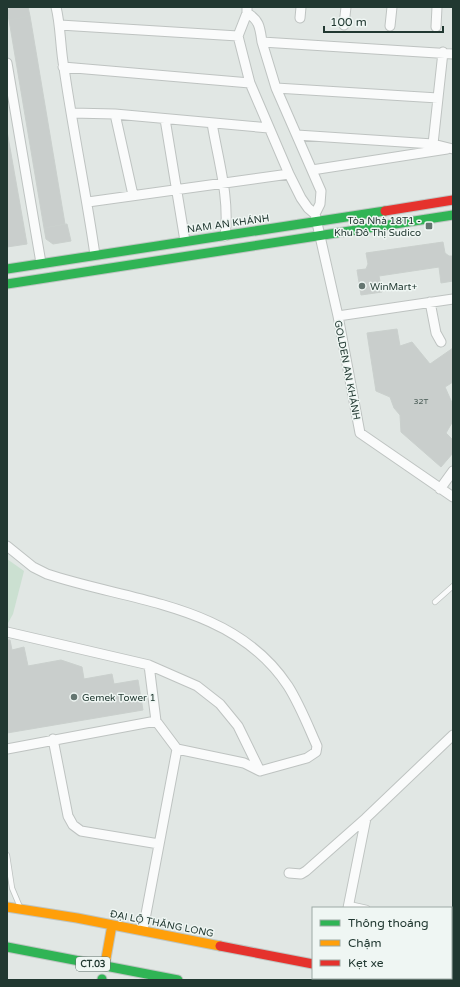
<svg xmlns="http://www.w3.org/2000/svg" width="460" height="987" viewBox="0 0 460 987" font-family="'Varela Round',sans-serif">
<rect width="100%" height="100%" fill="#e1e7e4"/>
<path fill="#cbe0d1" d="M7 559 24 571 13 614 8 623Z"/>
<path fill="#c9cecc" stroke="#cad0cd" d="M10 7H28L30 16 9 20 7 11Z
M30 16 65 224 44 228 9 20Z
M7 131 27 244 7 247Z
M67 224 71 241 53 244 46 239 44 228Z
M443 242 445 253 449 256H453V281L441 283 439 267 379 276 382 292 361 295 357 270 366 269 368 264 366 253Z
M397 329 400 346 412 342 430 364 453 348V382L445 387 453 405V421L446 433 453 440V453L441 467 401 432 400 415 394 408 390 397 376 391 367 333Z
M7 640H10L12 650 24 647 28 666 61 660 82 667 84 679 112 674 114 684 138 680 143 710 7 733Z"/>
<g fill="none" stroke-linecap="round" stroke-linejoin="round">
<g stroke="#bec3c1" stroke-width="6">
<path id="lane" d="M435 602 453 586
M7 855 12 888 20 907
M349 904 367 908"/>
</g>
<g stroke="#bec3c1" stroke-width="11">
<path id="street" d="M56 7C61 27 60 47 64 68 73 131 86 192 95 255
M247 7V13L238 36 250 83 289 174 301 198 308 208 315 214 338 316 360 433 453 497
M247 13C260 20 260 29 262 42L453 54
M300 18 301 7
M60 25 238 36
M344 25 346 7
M390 26 392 7
M436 27 437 7
M262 42 276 88 321 191 320 204 315 214
M7 63 41 263
M63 67 250 83
M276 88 438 98
M72 113 115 114 269 128
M115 114 133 195
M165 119 185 241
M212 123C218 160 230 198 225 236
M297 135 433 144 453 149
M433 144 443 52
M312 170 447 149
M88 202 289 174
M430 302 436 333 441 342
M338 316 453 299
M440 489 453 471
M7 546 33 567 47 574C131 602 234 604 288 686 300 705 308 726 317 746L316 752 307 758 260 771 244 763 177 749
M7 632 149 665 197 686 220 704 238 726 260 771
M53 739 68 816 73 825 81 831 159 844
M7 749 156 721
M289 873 301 874 306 871 366 818 453 735
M348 908 366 818
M143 930 177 749 156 721 149 665"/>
</g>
<g stroke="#bec5c2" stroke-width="11">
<path id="fast" d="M7 269 385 211
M7 284 453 215
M7 947 178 980
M102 979V980"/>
</g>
<g stroke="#bec5c2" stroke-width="11">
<path id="slow" d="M7 907 77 918 220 946
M105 964 112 925
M384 978 394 980"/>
</g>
<g stroke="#bec5c2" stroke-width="11">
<path id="jam" d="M385 211 453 200
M220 946 313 964"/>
</g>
<use href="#lane" stroke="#fafbfb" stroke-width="4.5"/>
<use href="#street" stroke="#fafbfb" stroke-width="9"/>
<use href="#fast" stroke="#30b455" stroke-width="9"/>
<use href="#slow" stroke="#ff9f0a" stroke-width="9"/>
<use href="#jam" stroke="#e5322d" stroke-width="9"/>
</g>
<g fill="#647570" stroke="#eff6f3" stroke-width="1.5">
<rect x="425" y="222" width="8" height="8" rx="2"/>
<circle cx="362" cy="286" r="4"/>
<circle cx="74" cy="697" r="4"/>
</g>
<g text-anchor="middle" stroke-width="3" stroke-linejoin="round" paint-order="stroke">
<g font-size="8" fill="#4c5e58">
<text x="421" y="404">32T</text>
</g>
<rect fill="#eff6f3" stroke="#5f716b" stroke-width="1" x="76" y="957" width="34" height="14" rx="3"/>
<g font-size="9" font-weight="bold" fill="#213831">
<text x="93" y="967">CT.03</text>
</g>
<g font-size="10" fill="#213831" stroke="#eff6f3" text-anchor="start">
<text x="421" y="224" text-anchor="end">Tòa Nhà 18T1 -<tspan x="421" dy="12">Khu Đô Thị Sudico</tspan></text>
<text x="370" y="290">WinMart+</text>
<text x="82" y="701">Gemek Tower 1</text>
</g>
<g font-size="10" fill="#213831" stroke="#eff6f3">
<text transform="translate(228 223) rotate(-8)" y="4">NAM AN KHÁNH</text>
<text transform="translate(348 370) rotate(79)" y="4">GOLDEN AN KHÁNH</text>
<text transform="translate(162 923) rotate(11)" y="4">ĐẠI LỘ THĂNG LONG</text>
</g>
</g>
<rect width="460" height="987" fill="none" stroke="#213831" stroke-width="16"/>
<rect x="312" y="907" width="140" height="72" fill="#eff6f3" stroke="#9daaa5"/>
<rect x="320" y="920" width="20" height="6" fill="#30b455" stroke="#9daaa5"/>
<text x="348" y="927" font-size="12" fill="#213831">Thông thoáng</text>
<rect x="320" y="940" width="20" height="6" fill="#ff9f0a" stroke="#9daaa5"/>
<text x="348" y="947" font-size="12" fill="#213831">Chậm</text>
<rect x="320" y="960" width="20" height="6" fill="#e5322d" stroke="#9daaa5"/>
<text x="348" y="967" font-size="12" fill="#213831">Kẹt xe</text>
<path d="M324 26v6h119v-6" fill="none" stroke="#213831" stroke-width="2"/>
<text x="330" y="26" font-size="12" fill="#213831" stroke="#eff6f3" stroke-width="3" paint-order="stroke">100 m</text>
</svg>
